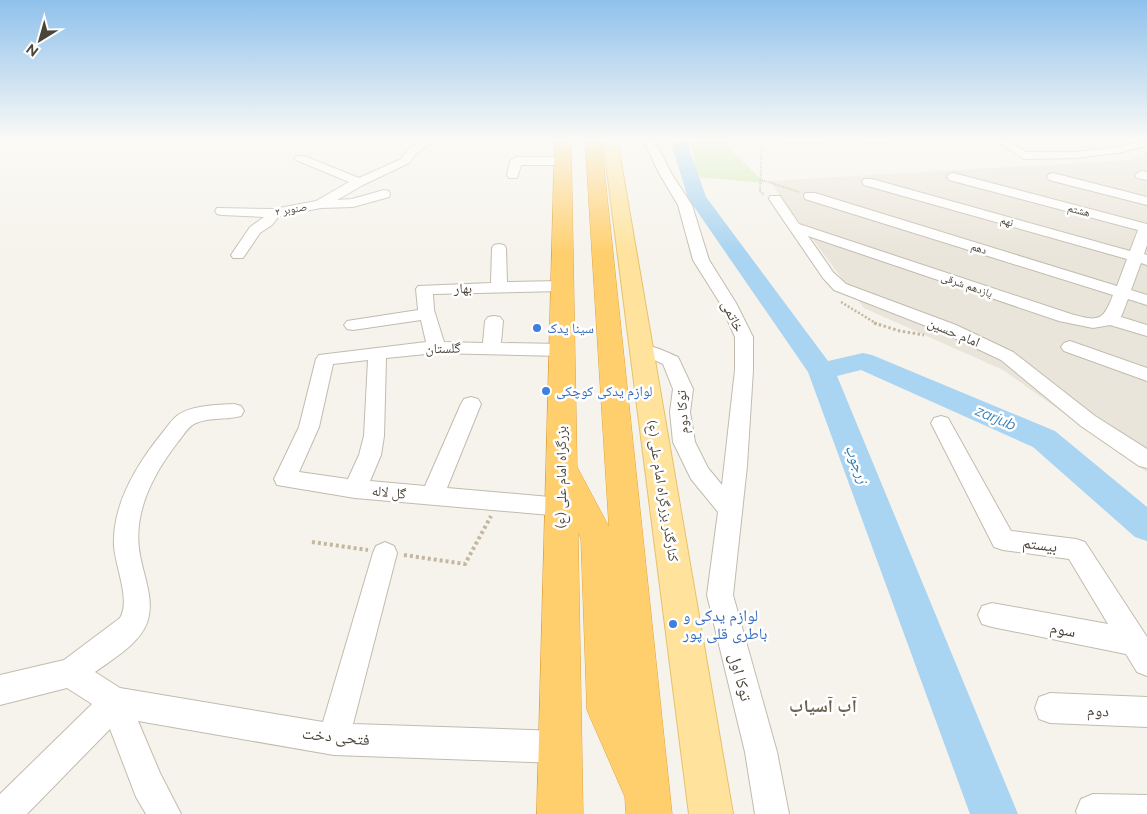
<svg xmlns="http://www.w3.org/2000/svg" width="1147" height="814" viewBox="0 0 1147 814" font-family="Raleway,'Noto Naskh Arabic',sans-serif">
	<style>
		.residential { fill: #eae5da }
		.green { fill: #d2eab5 }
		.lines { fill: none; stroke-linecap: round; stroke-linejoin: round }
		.river { fill: #a9d4f2; fill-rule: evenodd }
		.minor-casing { stroke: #c2bbae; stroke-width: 2 }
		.major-casing { stroke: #e6c16a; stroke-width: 2 }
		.highway-casing { stroke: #e0a43c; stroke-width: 1 }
		.path-far3 { stroke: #c4b79f; stroke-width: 2; stroke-dasharray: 1 1; stroke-linecap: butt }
		.path-far2 { stroke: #c4b79f; stroke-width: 2.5; stroke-dasharray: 2 2; stroke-linecap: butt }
		.path-far1 { stroke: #c4b79f; stroke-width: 3; stroke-dasharray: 2.5 2.5; stroke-linecap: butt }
		.path { stroke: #c4b79f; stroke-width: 4; stroke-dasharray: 3 3; stroke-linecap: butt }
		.minor { fill: #fff; fill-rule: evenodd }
		.major { fill: #ffe39c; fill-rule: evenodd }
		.highway { fill: #ffcf6e; fill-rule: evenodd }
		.shop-dot { fill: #3f7fe0; stroke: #fff; stroke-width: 2 }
		.labels { text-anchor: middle; stroke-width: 5; stroke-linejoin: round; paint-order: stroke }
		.far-street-label { font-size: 11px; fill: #4b4439; stroke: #fff }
		.street-label { font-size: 14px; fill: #4b4439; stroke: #fff }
		.shop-label { font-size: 14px; fill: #366cbe; stroke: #fff; text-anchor: start }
		.water-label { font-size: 15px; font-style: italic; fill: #2e7ab2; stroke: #fff }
		.near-street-label { font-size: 16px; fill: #4b4439; stroke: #fff }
		.near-shop-label { font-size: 16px; fill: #366cbe; stroke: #fff; text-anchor: start }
		.near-neighbourhood-label { font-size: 18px; font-weight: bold; fill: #6e6250; stroke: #fff }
	</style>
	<rect width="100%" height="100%" fill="#f6f3ec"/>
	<path class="residential" d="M1147,151v321l-144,-102 -139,-62 -95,-127 362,-21z"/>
	<path class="green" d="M695,139h38l-6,7 38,37 -69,-6 -4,-35z"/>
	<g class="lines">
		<path class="river" d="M677,139h16l-5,7 18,51 122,164 35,-8 9,2 183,76 92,76v34l-12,-4 -102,-90 -172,-77 -24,6 181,438h-48l-162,-442 -120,-174 -16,-52z"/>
		<g class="minor-casing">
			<path id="minor" d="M423,139h13l-20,15 -7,9 -46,22 -26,15 15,-1 32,-9 5,1 1,3 -1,3 -36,10 -32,1 -42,8 -7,9 -12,8 -17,25h-10l-2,-3 19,-28 14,-10 -42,-2 -5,-1 -2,-3 2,-3 57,1 42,-8 33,-19 -53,-22 -2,-2 2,-2h8l55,22 42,-19 7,-9z
				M510,139h11l-5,6 -4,1 -6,-3z
				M643,139h11l17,34 21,32 17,55 27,43 17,34v33l-6,96 -14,129 44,157 12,62h-34l-10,-62 -38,-157 11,-83 -27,-33 -18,-37 -3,-30 3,-23 -10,-25 -15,-7 -12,-2 -3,-4 3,-4c15,-4 28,4 42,10l15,32 -3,23 5,30 13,26 14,17 13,-115v-33l-15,-34 -27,-43 -15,-55 -19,-32z
				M780,139h48l-5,3 -38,1 -4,-1z
				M854,139h44c-6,5 -38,5 -44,0z
				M993,139h13l20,13h50l41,-5 30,-7v6l-30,7 -41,5 -52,1z
				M516,157h47l6,4 -6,4h-42l-4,13h-8l-2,-3 3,-14z
				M1141,171l6,1v8l-10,-2 -2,-3z
				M953,173l194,51v21l-3,9 3,1v10l-6,-2 -10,27 16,5v10l-19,-6 -7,18 26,8v11l-37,-11 -17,3 -34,-7 -251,-85 25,36 13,12 110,41 57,27 82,64 52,33v19l-8,-2 -58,-40 -80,-66 -57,-27 -110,-43 -11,-12 -54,-79 1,-3h10l19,28 272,90c28,8 32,7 42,-19l-308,-96 -1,-3 1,-3h10l302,93 10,-27 -263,-74 -2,-3 2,-3h8l258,72 8,-21 -189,-50 -2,-3 2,-3z
				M1053,173l94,24v8l-98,-25 -2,-3 2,-3z
				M499,244l5,1 2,3 1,34 55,-1 6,2 2,3 -2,3 -6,2 -129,3 1,16 10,32 39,1 2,-22 3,-4 6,-1 6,1 3,4 -2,22 61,1 6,2 3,4 -3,4 -6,2 -126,-3 -50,5 -2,78 -3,19 -11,26 55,5 36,-82 3,-5 7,-2 7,2 3,5 -34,84 114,10 8,2 4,7 -4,7 -8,2 -206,-18 -78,-13 -3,-6 25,-52 17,-68 3,-4 107,-13 -5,-22 -68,10 -6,-1 -3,-4 3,-4 71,-11 -2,-21 2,-3 73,-3 1,-35 2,-3zM368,360l-4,76 -5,19 -11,24 -49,-7 20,-45 14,-63z
				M1070,341l77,27v13l-83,-30 -3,-4 3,-4z
				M234,404l7,2 3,5 -3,5c-14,4 -31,1 -45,7 -8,3 -13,13 -18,19 -25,32 -46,72 -38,113 4,23 15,45 7,68 -8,21 -34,36 -52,49l25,16 203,34 50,-169 3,-7 9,-4 9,4 3,7 -44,171 207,7 11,5 5,11 -5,11 -11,5 -226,-8 -196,-34 22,52 21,41h-35l-10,-17 -26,-68 -83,85h-27v-20l92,-90 -25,-16 -67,17v-30l64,-15 56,-42c11,-18 -5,-52 -6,-72 -2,-42 23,-82 49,-114 4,-5 9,-13 15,-17 14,-10 39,-10 56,-11z
				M941,416l7,2 63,113 65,8 9,3 62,95v39l-10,-4 -11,-18 -134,-27 -10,-3 -4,-9 4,-9 10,-3 116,21 -39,-65 -66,-9 -9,-3 -63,-124 3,-5z
				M1050,693l97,4v30l-97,-4 -11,-4 -4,-11 4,-11z
				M1093,794l54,1v19h-70l-1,-3 5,-12z"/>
		</g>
		<g class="major-casing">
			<path id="major" d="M603,139h14l116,675h-44z"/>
		</g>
		<g class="highway-casing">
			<path id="highway" d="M555,139h16l6,328 32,60 -24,-388h16l71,675h-46l-1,-17 -38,-87 -6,-171 -3,-7 5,282h-46z"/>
		</g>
		<path class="path-far3" d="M762,139l-2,52 4,4
			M762,180l37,12"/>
		<path class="path-far2" d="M841,302l36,22"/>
		<path class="path-far1" d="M874,323l26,8 24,4"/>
		<path class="path" d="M312,542l56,8
			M404,555l61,9 26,-48"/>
		<use href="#minor" class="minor"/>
		<use href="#major" class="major"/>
		<use href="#highway" class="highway"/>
	</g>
	<linearGradient id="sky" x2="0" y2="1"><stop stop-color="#8fc1ec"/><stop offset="0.55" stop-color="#fbfaf6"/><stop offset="1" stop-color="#fbfaf6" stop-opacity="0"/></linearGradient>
	<rect width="1147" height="253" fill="url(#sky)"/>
	<g class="shop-dot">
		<circle cx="537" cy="328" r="5"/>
		<circle cx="546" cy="391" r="5"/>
		<circle cx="673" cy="624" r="5"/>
	</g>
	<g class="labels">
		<g class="far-street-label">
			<text transform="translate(291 209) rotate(-10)" y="4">صنوبر ۲</text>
			<text transform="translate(1079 210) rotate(15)" y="4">هشتم</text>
			<text transform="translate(1007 221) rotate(16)" y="4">نهم</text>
			<text transform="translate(979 248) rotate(17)" y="4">دهم</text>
			<text transform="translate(967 285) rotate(19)" y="4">یازدهم شرقی</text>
		</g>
		<g class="street-label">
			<text transform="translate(463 288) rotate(-1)" y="5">بهار</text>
			<text transform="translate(733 316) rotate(64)" y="5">خاتمی</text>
			<text transform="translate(954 332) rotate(23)" y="5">امام حسین</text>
			<text transform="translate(443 348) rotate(-1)" y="5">گلستان</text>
			<text transform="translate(682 412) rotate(-93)" y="5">توکا دوم</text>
			<text transform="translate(561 477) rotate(-90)" y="5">بزرگراه امام علی (ع)</text>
			<text transform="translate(663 491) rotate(81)" y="5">کنارگذر بزرگراه امام علی (ع)</text>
			<text transform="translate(389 492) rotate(6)" y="5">گل لاله</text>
		</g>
		<g class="shop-label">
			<text x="547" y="333">سینا یدک</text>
			<text x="556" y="396">لوازم یدکی کوچکی</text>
		</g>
		<g class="water-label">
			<text transform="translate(996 418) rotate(23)" y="5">zarjub</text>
			<text transform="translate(857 464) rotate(69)" y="5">زرجوب</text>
		</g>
		<g class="near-street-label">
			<text transform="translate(1040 544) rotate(7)" y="6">بیستم</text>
			<text transform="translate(1063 629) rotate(11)" y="6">سوم</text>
			<text transform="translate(741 677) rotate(75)" y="6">توکا اول</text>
			<text transform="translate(1098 710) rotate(2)" y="6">دوم</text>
			<text transform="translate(336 736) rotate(6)" y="6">فتحی دخت</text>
		</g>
		<g class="near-shop-label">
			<text x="683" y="621">لوازم یدکی و<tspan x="683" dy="18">باطری قلی پور</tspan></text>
		</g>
		<g class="near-neighbourhood-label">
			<text x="823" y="712">آب آسیاب</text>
		</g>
	</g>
	<g transform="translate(40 40) rotate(217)" stroke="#ffffff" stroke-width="4" paint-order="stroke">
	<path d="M0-4L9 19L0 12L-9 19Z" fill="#4b4439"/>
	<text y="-8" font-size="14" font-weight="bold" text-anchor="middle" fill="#4b4439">N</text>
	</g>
</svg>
